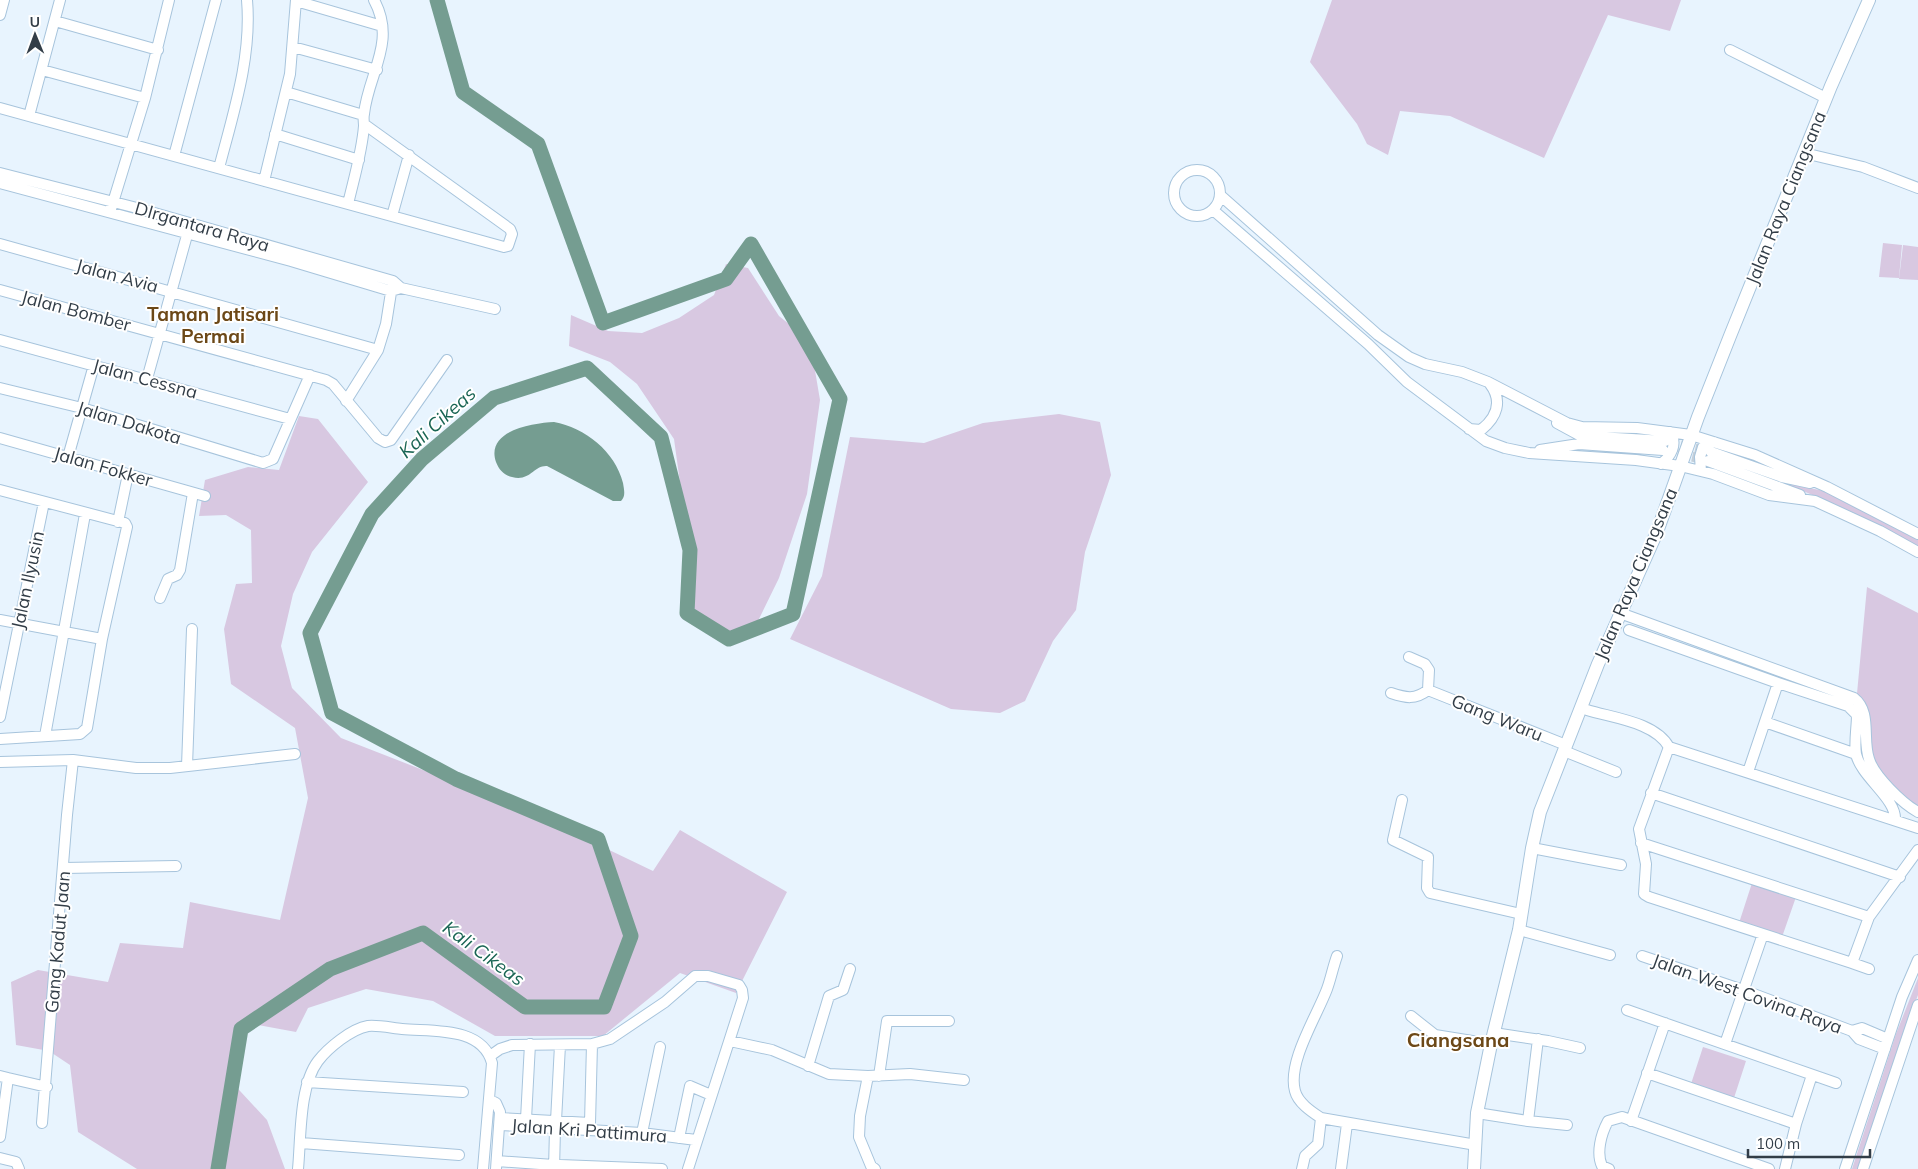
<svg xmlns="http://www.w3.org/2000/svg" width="1918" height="1169" viewBox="0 0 1918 1169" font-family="Mulish,sans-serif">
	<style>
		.green { fill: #d8c8e1 }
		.water { fill: #759d91 }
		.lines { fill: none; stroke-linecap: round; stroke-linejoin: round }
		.river { stroke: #759d91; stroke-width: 15 }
		.minor-tunnel { stroke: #c4cfd9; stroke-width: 10; stroke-dasharray: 10 5; stroke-linecap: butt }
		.minor-casing { stroke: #a7c4dc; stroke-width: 12 }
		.major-casing { stroke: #a7c4dc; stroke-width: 14 }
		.minor { stroke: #fff; stroke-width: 10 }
		.major { stroke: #fff; stroke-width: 12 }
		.labels { text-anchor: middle; stroke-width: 4; stroke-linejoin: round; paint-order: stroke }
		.street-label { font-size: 18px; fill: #323d47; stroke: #fff }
		.neighbourhood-label { font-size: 19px; font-weight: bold; fill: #6c4817; stroke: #fff }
		.water-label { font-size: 19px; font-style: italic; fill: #196554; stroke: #fff }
		.quarter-label { font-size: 20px; font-weight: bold; fill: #6c4817; stroke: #fff }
	</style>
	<rect width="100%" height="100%" fill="#e8f4fe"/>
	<path class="green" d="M1332,0h349l-11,31 -62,-16 -64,143 -94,-42 -50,-5 -12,44 -21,-11 -10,-20 -47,-62z
		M1883,243l19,2 -3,33 -20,-1z
		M1903,245l15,2v33l-19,-1z
		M726,264l22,4 31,48 31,25 10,59 -13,94 -28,84 -22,45 -39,13 -20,-8 -9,-29 -3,-73 -12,-87 -37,-55 -27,-22 -41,-16 2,-31 37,16 34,2 37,-15 35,-23z
		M1059,414l41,8 11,53 -26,77 -9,58 -23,31 -28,60 -25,12 -49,-4 -161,-70 32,-63 28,-139 74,6 59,-20z
		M299,416l19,3 50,63 -56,70 -19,42 -12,52 11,42 49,50 187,73 125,60 27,-41 107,62 -51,101 -56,-20 -77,63h-108l-62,-35 -67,-12 -58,19 -12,24 -55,-10 -13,56 39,42 18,49h-148l-59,-37 -8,-67 -21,-14 -33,-6 -5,-63 27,-12 70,12 12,-39 63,5 7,-46 90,18 28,-122 -13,-70 -64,-44 -7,-55 12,-45 16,-1 -1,-53 -25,-15 -27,1 6,-36 43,-13 31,3z
		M1791,484l33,7 94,48v8c-41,-23 -83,-43 -127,-61z
		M1867,587l51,26v205l-37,-29 -25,-85z
		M1752,883l44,14 -14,40 -43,-14z
		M1918,978v17l-16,41 -44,133h-6l44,-135z
		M1703,1047l43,14 -13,40 -43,-14z"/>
	<path class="water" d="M554,422c31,6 61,29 69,61 1,7 3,13 -2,18h-8l-66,-35c-13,-1 -17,16 -35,11 -8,-2 -13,-7 -16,-15 -11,-32 38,-39 58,-40z"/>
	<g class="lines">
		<path class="river" d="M218,1169l23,-140 89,-60 93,-36 102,74h79l27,-71 -33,-97 -142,-60 -124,-66 -22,-80 62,-119 50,-55 72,-61 93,-30 74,69 29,113 -3,63 42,26 64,-25 47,-215 -89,-155 -25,35 -123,44 -65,-179 -75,-52 -26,-92"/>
		<path class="minor-tunnel" d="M1666,442l44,10
			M1663,450l44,10"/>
		<g class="minor-casing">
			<path id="minor" d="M296,1l86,25
				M0,15l4,-15
				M55,21l103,29
				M293,47l84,23
				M1730,50l96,48
				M42,70l103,28
				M286,92l77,23
				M0,108l504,139 4,-1 4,-12 -2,-5 -146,-105
				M29,116l31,-116
				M275,134l84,26
				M1804,153l59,14 55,21
				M174,156l42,-156
				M219,168c14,-54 33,-111 28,-168
				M1174 193a23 23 0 1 1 46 0a23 23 0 1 1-46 0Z
				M0,173l137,35 256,73 8,7 -10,3 -100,-30 -291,-78
				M264,181l26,-107 6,-74
				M1220,195l158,140 31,22 16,7 37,8 26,10 79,41 15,4 55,1 54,7 64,20 72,32 91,47
				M348,204c6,-26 14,-52 16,-78 0,-4 -1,-8 0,-12 4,-40 33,-72 10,-114
				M111,209l34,-111 24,-98
				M1213,210l155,134 39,38 79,59 19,7 24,5 107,7 44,6 33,8 56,21 46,6 65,30 38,21
				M392,216l17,-61
				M0,244l378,106
				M401,288l94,21
				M0,290l326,90 7,4 45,54 7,4 6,-2 56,-80
				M0,340l290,79
				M147,379l42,-151
				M0,388l82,20 181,55 10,-4 37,-84
				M346,401l32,-51 8,-26 6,-38
				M1557,423l24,13 84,5
				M1469,429l12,1c16,-13 22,-29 9,-46
				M0,438l205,58
				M1540,450l39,-6 84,6
				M1711,452l71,25 28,6
				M68,457l26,-92
				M1708,461l92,34
				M1661,464c10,-8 17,-20 9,-32
				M1701,471l-1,-14 3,-10 11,-5
				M0,490l125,33 2,4 -25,112 -15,89 -7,6 -80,5
				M118,522l10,-48
				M160,598l8,-19 9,-4 3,-5 13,-77
				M1620,613l234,85c18,14 8,41 15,61 5,17 34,45 49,53
				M0,620l102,19
				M1629,630l149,53
				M1409,657l16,7 4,6 -1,20 138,55
				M1391,693c15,5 24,7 37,-3
				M1587,710c26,8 68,12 82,37l249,81
				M0,717l44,-215
				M1765,722l91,32
				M45,736l40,-222
				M1669,747l-30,82 7,35 -2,30 5,3 203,66 17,-46 49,-67
				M1564,751l52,21
				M0,762l73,-2 63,8h34l125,-14
				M187,766l5,-137
				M1748,772l30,-89 70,23 9,9c0,12 -3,27 -1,39 5,23 41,45 39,66
				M1651,793l249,84
				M1402,800l-9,40 35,17 -1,31 3,5 91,21
				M1641,843l228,74
				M1532,848l89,17
				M64,868l112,-2
				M1519,930l91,25
				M1642,956l101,34 109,41 7,8 26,10
				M1852,963l17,6
				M1627,1010l209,73
				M1411,1016l24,19 56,9
				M1852,1031l10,-3 26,11
				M1494,1033l54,8 32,7
				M1538,1039l-10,82 39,4
				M730,1041l42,9 57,24 39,2 42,-2 54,6
				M1725,1044l38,-110
				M490,1056l10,-7 12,-4 80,-1 18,-5 55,-37 30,-26h13l31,9 3,5 1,8 -55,171
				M808,1066l21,-70 14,-6 7,-21
				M1647,1073l149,51
				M0,1076l8,2 -8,59
				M868,1076l-8,40 -1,21 12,29 4,3
				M879,1076l8,-55h62
				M8,1078l39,9
				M307,1082l156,10
				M490,1100l6,3 4,9 -4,57
				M1477,1113l51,8
				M500,1118l90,5 2,-79
				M1321,1118c-9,-6 -23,-15 -26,-27 -8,-29 22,-75 32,-102 4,-11 6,-22 10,-33
				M526,1119l4,-75
				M556,1121l4,-76
				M1631,1121l34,-98
				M42,1123l25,-308 6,-55
				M500,1125l142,8 54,7
				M642,1133l18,-86
				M679,1138l11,-52 21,9
				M301,1143l158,12
				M0,1158l16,4 3,7
				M497,1161l57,4
				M560,1165l102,4
				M298,1169c3,-31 1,-83 20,-108 10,-13 33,-32 50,-35 10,-1 24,2 34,3 30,3 80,-3 90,34l-9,106
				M554,1169l1,-40
				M1302,1169l3,-13 13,-12 3,-26 155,27
				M1341,1169l6,-45
				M1609,1169l-7,-3c-6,-13 -1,-32 6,-45l14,-4 147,52
				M1785,1169l11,-45 16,-49
				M1845,1169l57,-172 16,-37
				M1863,1169l55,-164"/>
		</g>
		<g class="major-casing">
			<path id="major" d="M1474,1169l3,-56 14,-69 28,-114 13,-82 8,-36 58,-148 59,-132 41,-115 32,-81 101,-250 38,-86"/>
		</g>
		<use href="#minor" class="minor"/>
		<use href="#major" class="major"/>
	</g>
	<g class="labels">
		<g class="street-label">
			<text transform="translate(1786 198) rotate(-68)" y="6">Jalan Raya Ciangsana</text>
			<text transform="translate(202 227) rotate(16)" y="6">DIrgantara Raya</text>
			<text transform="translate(117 276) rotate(15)" y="6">Jalan Avia</text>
			<text transform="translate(76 311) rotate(15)" y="6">Jalan Bomber</text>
			<text transform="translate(145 379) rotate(15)" y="6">Jalan Cessna</text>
			<text transform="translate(129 423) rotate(17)" y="6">Jalan Dakota</text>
			<text transform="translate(103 467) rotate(16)" y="6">Jalan Fokker</text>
			<text transform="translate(1636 574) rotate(-67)" y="6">Jalan Raya Ciangsana</text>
			<text transform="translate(28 580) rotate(-78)" y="6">Jalan Ilyusin</text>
			<text transform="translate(1497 718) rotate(22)" y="6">Gang Waru</text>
			<text transform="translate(58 942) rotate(-85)" y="6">Gang Kadut Jaan</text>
			<text transform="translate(1747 994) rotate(20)" y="6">Jalan West Covina Raya</text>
			<text transform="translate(589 1131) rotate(4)" y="6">Jalan Kri Pattimura</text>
		</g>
		<g class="neighbourhood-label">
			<text x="213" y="321">Taman Jatisari<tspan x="213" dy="22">Permai</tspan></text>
		</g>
		<g class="water-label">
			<text transform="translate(437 422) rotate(-42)" y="7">Kali Cikeas</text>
			<text transform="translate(484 953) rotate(36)" y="7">Kali Cikeas</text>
		</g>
		<g class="quarter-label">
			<text x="1458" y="1047">Ciangsana</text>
		</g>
	</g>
	<g transform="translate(35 35) rotate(359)" stroke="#ffffff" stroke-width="4" paint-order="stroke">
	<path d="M0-4L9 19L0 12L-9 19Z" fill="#323d47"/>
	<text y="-8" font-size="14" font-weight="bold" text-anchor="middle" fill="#323d47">U</text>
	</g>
	<path d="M1748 1149v8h122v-8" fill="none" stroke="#323d47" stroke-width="2.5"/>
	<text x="1756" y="1149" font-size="15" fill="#323d47" stroke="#ffffff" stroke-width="4" paint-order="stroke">100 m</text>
</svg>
